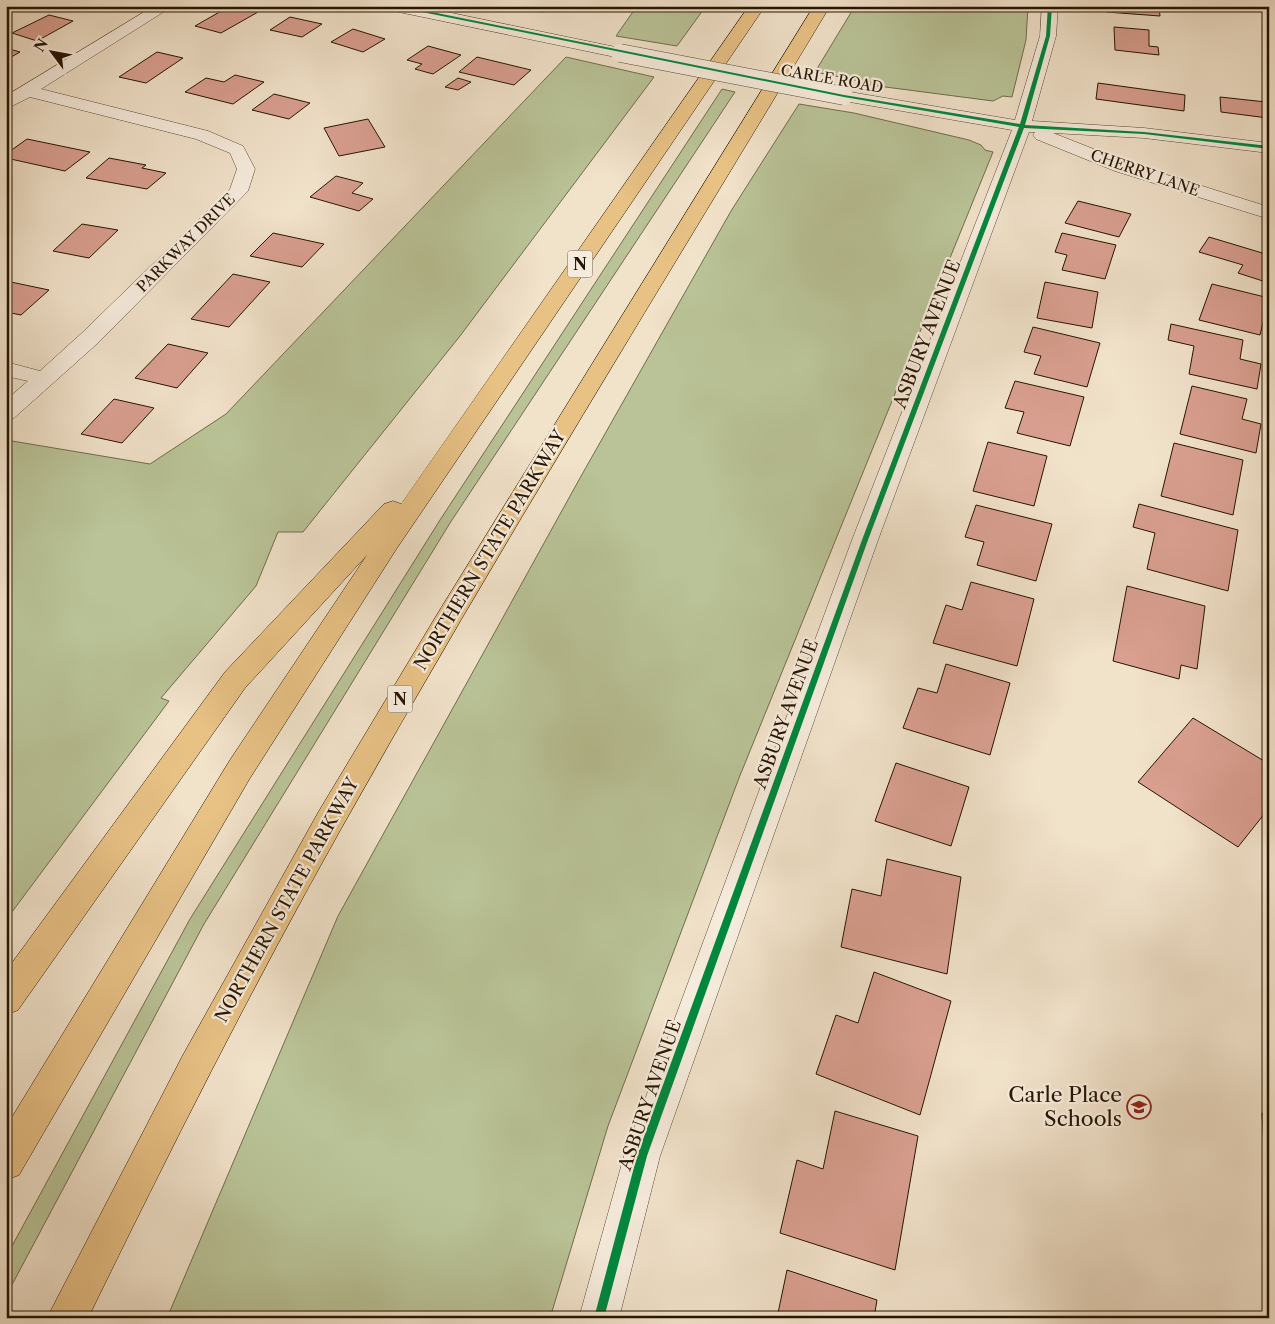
<svg xmlns="http://www.w3.org/2000/svg" width="1275" height="1324" viewBox="0 0 1275 1324" font-family="'Libre Caslon Text',serif">
	<style>
		.green { fill: #b9c397; stroke: #706c4c }
		.building { fill: #d99f90; stroke: #271400 }
		.lines { fill: none; stroke-linecap: round; stroke-linejoin: round }
		.minor-casing { stroke: #5a4832; stroke-width: 1 }
		.highway-casing { stroke: #271400; stroke-width: 1 }
		.minor { fill: #f6ecdd; fill-rule: evenodd }
		.highway { fill: #e8c185; fill-rule: evenodd }
		.minor-bridge-casing { stroke: #5a4832; stroke-width: 19; stroke-linecap: butt }
		.minor-bridge { stroke: #f6ecdd; stroke-width: 18 }
		.cycleway-casing { stroke: #f6ecdd; stroke-width: 3 }
		.cycleway { fill: #00873e; fill-rule: evenodd }
		.labels { text-anchor: middle; stroke-width: 4.5; stroke-linejoin: round; paint-order: stroke }
		.far-street-label { font-size: 15px; fill: #271400; stroke: #f6ecdd }
		.shield { fill: #f6ecdd; stroke: #655542; stroke-width: 1 }
		.shield-label { font-size: 16px; font-weight: bold; fill: #271400 }
		.street-label { font-size: 18px; fill: #271400; stroke: #f6ecdd }
		.near-poi-label { font-size: 21px; fill: #271400; stroke: #f6ecdd; text-anchor: end }
	</style>
	<rect width="100%" height="100%" fill="#f1e2ca"/>
	<filter id="stains"><feTurbulence type="fractalNoise" baseFrequency=".004" numOctaves="4"/><feColorMatrix values="0 0 0 0 .2 0 0 0 0 .09 0 0 0 0 .02 0 0 0 .5 -.17"/></filter>
	<radialGradient id="worn" r=".72"><stop offset=".6" stop-color="#630" stop-opacity="0"/><stop offset="1" stop-color="#630" stop-opacity=".3"/></radialGradient>
	<path class="green" d="M637,6h69l-29,40 -61,-10z
		M855,6h173l-2,34 -14,57 -9,-1 -10,5 -123,-16v-2l-55,-11z
		M566,57l88,20 -194,259 -157,196h-25l-22,54 -95,112 8,3 -163,219v-480l144,24 76,-50z
		M722,89l13,3 -285,431 -246,401 -198,372v-39l184,-338 250,-399z
		M799,104l55,9 115,27 12,5 4,5 8,2 -254,626 -131,348 -58,192h-383l171,-402 242,-438 151,-267z"/>
	<path class="building" d="M230,6l28,6 -37,21 -26,-7z
		M522,6h30l-9,6z
		M1105,6h54l1,10 -54,-4z
		M49,15l24,6 -36,20 -25,-8z
		M290,17l32,7 -20,13 -32,-7z
		M1114,27l35,3v16l9,1 1,8 -44,-5z
		M353,29l32,10 -22,13 -32,-10z
		M428,46l33,9 -28,19 -18,-5 7,-5 -15,-4z
		M6,48l14,4 -14,8z
		M157,52l26,6 -37,25 -27,-6z
		M477,57l54,13 -17,15 -55,-13z
		M235,75l29,7 -31,22 -48,-12 21,-14 18,4z
		M458,78l13,4 -13,8 -13,-3z
		M1098,83l87,12 -1,16 -88,-12z
		M274,94l36,9 -21,16 -37,-9z
		M1220,97l46,5 2,16 -47,-6z
		M368,119l17,28 -46,9 -15,-28z
		M27,139l63,13 -25,19 -59,-13v-4z
		M109,158l37,7 -4,3 24,5 -19,16 -61,-11z
		M336,176l27,7 -11,10 21,6 -14,12 -49,-14z
		M1078,201l53,13 -12,23 -54,-14z
		M82,224l36,6 -29,28 -36,-7z
		M273,233l51,11 -22,23 -52,-11z
		M1062,233l54,12 -11,34 -43,-9 5,-15 -12,-3z
		M1209,237l60,18v28l-31,-10 5,-8 -44,-13z
		M233,274l37,8 -41,45 -38,-8z
		M6,281l43,9 -28,25 -15,-3z
		M1045,282l53,10 -6,36 -55,-10z
		M1212,284l57,14 -9,37 -61,-15z
		M1171,324l72,16 -3,19 21,5 -4,25 -68,-15 5,-28 -26,-6z
		M1033,327l67,16 -13,44 -53,-13 7,-18 -17,-4z
		M168,344l40,9 -31,35 -42,-10z
		M1015,381l69,16 -14,49 -53,-13 7,-21 -19,-4z
		M1192,386l55,13 -5,20 19,5 -5,29 -76,-19z
		M114,399l40,9 -32,35 -41,-9z
		M988,442l59,14 -13,50 -61,-15z
		M1174,443l69,17 -10,55 -72,-19z
		M1139,504l99,26 -10,61 -81,-22 8,-36 -22,-6z
		M976,505l76,19 -16,57 -59,-16 7,-23 -19,-5z
		M971,582l63,17 -17,67 -84,-23 13,-38 16,5z
		M1127,586l78,20 -8,63 -16,-4 -2,14 -66,-18z
		M946,664l64,19 -20,72 -87,-27 15,-40 19,5z
		M1193,718l76,46v44l-31,39 -100,-65z
		M896,763l73,24 -18,59 -76,-25z
		M887,859l74,18 -14,97 -106,-27 11,-58 29,7z
		M874,972l77,29 -31,114 -104,-41 20,-59 22,8z
		M835,1111l83,25 -23,134 -115,-37 17,-73 26,9z
		M1262,1113l7,1v53h-4z
		M787,1270l90,30 -3,18h-97z"/>
	<g class="lines">
		<g class="minor-casing">
			<path id="minor" d="M154,6h19l-132,83 167,42 35,15 12,23 -7,22 -149,151 -85,76 -8,2v-20l22,-19 -22,-5v-14l34,9 43,-39 147,-143 7,-20 -7,-16 -34,-14 -166,-42 -24,12v-13z
				M386,6h32l202,42 8,5 -8,5 -226,-47z
				M1042,6h16l-2,30 -24,85 112,7 125,15v10l-125,-15 -91,-5 76,30 140,44v12l-154,-48 -79,-32 -3,-4 2,-3h-6l-151,408 -218,616 -41,162h-40l45,-162 228,-616 160,-410 -168,-29 -6,-1 -3,-4 3,-4 6,-1 171,29 25,-84z"/>
		</g>
		<g class="highway-casing">
			<path id="highway" d="M749,6h16l-368,542 -147,230 -231,397 -13,5v-53l224,-367 137,-205 -122,133 -227,322 -12,5v-44l219,-299 159,-168 9,-3 8,3z
				M814,6h16c-164,273 -332,543 -488,821 -90,160 -173,325 -254,491h-41l136,-263 136,-244 122,-203z"/>
		</g>
		<use href="#minor" class="minor"/>
		<use href="#highway" class="highway"/>
		<g class="minor-bridge-casing">
			<path id="minor-bridge" d="M620,53l224,43"/>
		</g>
		<use href="#minor-bridge" class="minor-bridge"/>
		<g class="cycleway-casing">
			<path id="cycleway" d="M392,6h10l442,89 176,29 26,-88 2,-30h4l-2,30 -25,89 119,7 125,14v3l-125,-15 -120,-6 -156,412 -221,616 -43,162h-10l43,-162 225,-616 157,-413 -175,-30z"/>
		</g>
		<use href="#cycleway" class="cycleway"/>
	</g>
	<defs>
		<g id="school-ring" transform="scale(1.25)"><circle r="9.5" fill="#f6ecdd" stroke="#8f2418" stroke-width="1.5"/><path d="M0-5L7-2L0 1L-7-2ZM-4 1L0 2.5L4 1V4Q0 6-4 4Z" fill="#8f2418"/></g>
	</defs>
	<g fill-rule="evenodd">
		<use href="#school-ring" x="1139" y="1107"/>
	</g>
	<g class="labels">
		<g class="far-street-label">
			<text transform="translate(832 79) rotate(10)" y="5">CARLE ROAD</text>
			<text transform="translate(1145 173) rotate(19)" y="5">CHERRY LANE</text>
			<text transform="translate(186 243) rotate(-45)" y="5">PARKWAY DRIVE</text>
		</g>
		<g class="shield">
			<rect x="567.5" y="250.5" width="25" height="27" rx="4"/>
			<rect x="387.5" y="685.5" width="25" height="27" rx="4"/>
		</g>
		<g class="shield-label">
			<text x="580" y="270">N</text>
			<text x="400" y="705">N</text>
		</g>
		<g class="street-label">
			<text transform="translate(927 334) rotate(-69)" y="6">ASBURY AVENUE</text>
			<text transform="translate(490 550) rotate(-59)" y="6">NORTHERN STATE PARKWAY</text>
			<text transform="translate(786 714) rotate(-70)" y="6">ASBURY AVENUE</text>
			<text transform="translate(287 900) rotate(-61)" y="6">NORTHERN STATE PARKWAY</text>
			<text transform="translate(650 1095) rotate(-71)" y="6">ASBURY AVENUE</text>
		</g>
		<g class="near-poi-label">
			<text x="1122" y="1102">Carle Place<tspan x="1122" dy="24">Schools</tspan></text>
		</g>
	</g>
	<rect width="1275" height="1324" fill="none" stroke="#f1e2ca" stroke-width="25"/>
	<rect x="8" y="8" width="1260" height="1309" fill="none" stroke="#271400" stroke-width="2.5"/>
	<rect x="12" y="12" width="1250" height="1299" fill="none" stroke="#271400"/>
	<g transform="translate(52 52) rotate(302)" stroke="#f6ecdd" stroke-width="4" paint-order="stroke">
	<path d="M0-4L9 19L0 12L-9 19Z" fill="#271400"/>
	<text y="-8" font-size="14" font-weight="bold" text-anchor="middle" fill="#271400">N</text>
	</g>
	<rect width="100%" height="100%" filter="url(#stains)"/>
	<rect width="100%" height="100%" fill="url(#worn)"/>
</svg>
